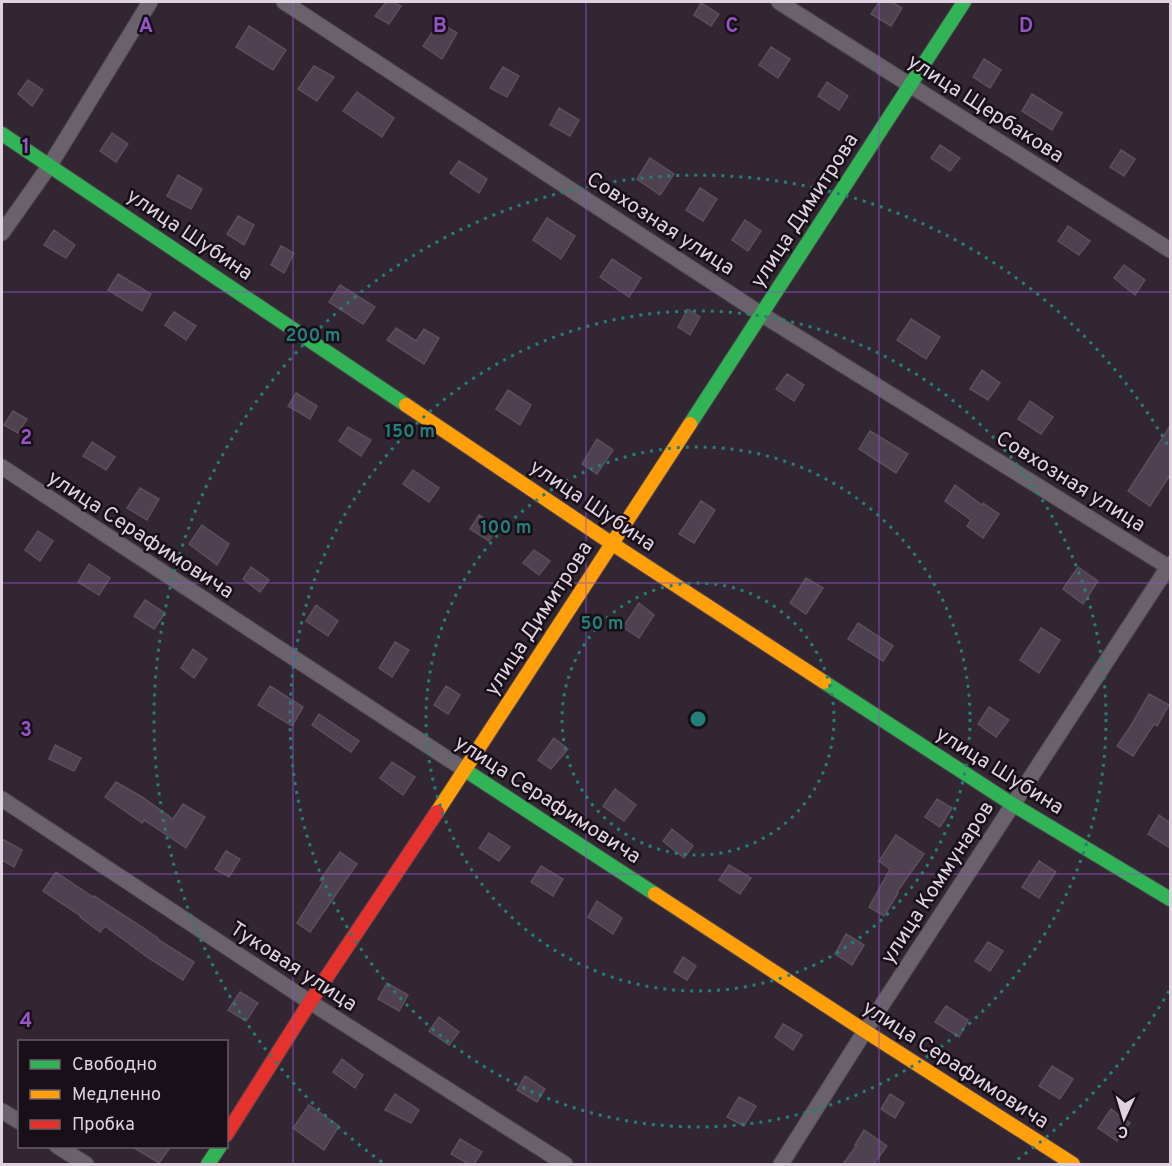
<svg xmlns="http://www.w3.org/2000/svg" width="1172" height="1166" viewBox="0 0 1172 1166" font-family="Overpass,sans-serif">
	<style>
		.building { fill: #4f4250; stroke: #59505a; stroke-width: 1.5 }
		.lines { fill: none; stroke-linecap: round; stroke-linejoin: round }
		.street-casing { stroke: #4c434c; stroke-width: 17 }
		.fast-casing { stroke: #4c434c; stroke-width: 16 }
		.slow-casing { stroke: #4c434c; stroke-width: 16 }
		.jam-casing { stroke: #4c434c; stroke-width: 16 }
		.street { stroke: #6a626b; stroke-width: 15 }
		.fast { stroke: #30b455; stroke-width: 14 }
		.slow { stroke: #ff9f0a; stroke-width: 14 }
		.jam { stroke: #e5322d; stroke-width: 14 }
		.grid { fill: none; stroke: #9456c7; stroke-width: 1.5; stroke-opacity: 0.55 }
		.ring { fill: none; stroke: #247f79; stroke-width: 3; stroke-dasharray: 3 6 }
		.labels { text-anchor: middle; stroke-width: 5; stroke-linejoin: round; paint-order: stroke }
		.street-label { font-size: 21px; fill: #dfd3df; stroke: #180f18 }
		.grid-label { font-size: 20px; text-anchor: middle; font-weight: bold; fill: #9456c7; stroke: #180f18; stroke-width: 5; stroke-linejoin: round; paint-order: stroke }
		.centre { fill: #247f79; stroke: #180f18; stroke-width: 3 }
		.ring-label { font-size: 18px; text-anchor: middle; font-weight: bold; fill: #247f79; stroke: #180f18; stroke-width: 5; stroke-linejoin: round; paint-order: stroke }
	</style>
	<rect width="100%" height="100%" fill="#312632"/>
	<path class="building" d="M386,2h7l8,4 -12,18 -14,-8z
		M879,2h13l10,6 -11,18 -20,-12z
		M701,3l18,11 -8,12 -17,-11z
		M439,22l18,11 -15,26 -19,-13z
		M249,26l37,24 -13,20 -37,-23z
		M771,47l19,12 -12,19 -19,-13z
		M984,59l17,11 -11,18 -17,-11z
		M314,66l20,11 -17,24 -19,-12z
		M503,67l16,9 -12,21 -17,-9z
		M28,80l15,10 -11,16 -14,-12z
		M827,82l21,14 -9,14 -21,-14z
		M357,92l37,26 -12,19 -39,-26z
		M1032,94l30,19 -10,17 -30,-19z
		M559,108l20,12 -9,16 -20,-11z
		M112,133l16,11 -12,18 -16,-11z
		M940,145l20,13 -10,13 -19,-13z
		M1121,150l14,9 -11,17 -14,-9z
		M650,158l24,16 -14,21 -23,-16z
		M459,161l28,18 -8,14 -29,-20z
		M178,175l24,14 -11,20 -24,-13z
		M700,188l17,11 -14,22 -17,-11z
		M238,216l16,9 -10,20 -17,-11z
		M547,218l28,18 -14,23 -28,-19z
		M745,220l16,11 -13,20 -16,-11z
		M1068,226l22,15 -11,14 -21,-14z
		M54,230l21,15 -9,13 -22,-13z
		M281,246l13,7 -10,20 -13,-8z
		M612,259l29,19 -12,19 -29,-20z
		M1124,265l21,15 -10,15 -21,-17z
		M118,274l33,20 -9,17 -34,-21z
		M340,285l35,22 -12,17 -34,-22z
		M688,309l12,8 -10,18 -12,-8z
		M174,312l22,14 -10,14 -21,-15z
		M911,319l29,18 -14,22 -29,-19z
		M396,328l20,13 8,-12 15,9 -15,26 -37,-24z
		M982,370l18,13 -12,17 -18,-11z
		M787,374l17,11 -10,16 -18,-12z
		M508,390l23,15 -11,20 -24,-16z
		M296,393l21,13 -7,13 -22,-13z
		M1030,401l23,16 -12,17 -23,-15z
		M13,411l14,8 -9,14 -14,-8z
		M1170,426v49l-20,31 -22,-15z
		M348,427l23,13 -10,16 -22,-15z
		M870,431l38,23 -12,19 -37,-24z
		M597,439l16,11 -16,24 -15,-10z
		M92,442l23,15 -9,13 -23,-14z
		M413,470l26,18 -10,14 -26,-18z
		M955,485l27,20 1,-2 16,11 -16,24 -16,-12 4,-6 -26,-19z
		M140,488l19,11 -12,21 -20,-12z
		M701,501l14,9 -21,33 -15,-9z
		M479,515l19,11 -9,15 -19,-12z
		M202,525l27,19 -12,21 -28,-21z
		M38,531l15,10 -13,20 -15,-11z
		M534,550l16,11 -11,14 -16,-12z
		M89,564l21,14 -11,17 -21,-13z
		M251,567l18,13 -9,12 -17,-13z
		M1078,567l20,14 -15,23 -20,-15z
		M806,578l17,10 -17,26 -16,-11z
		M145,600l20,13 -11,16 -20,-13z
		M639,603l15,12 -15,23 -16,-11z
		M316,605l22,16 -10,15 -22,-15z
		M858,623l35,23 -10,15 -35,-22z
		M1041,628l19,12 -21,33 -19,-13z
		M395,642l14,8 -17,27 -13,-9z
		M193,649l14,10 -13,19 -13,-10z
		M270,686l33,21 -11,19 -34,-21z
		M446,686l14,9 -12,19 -14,-9z
		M1149,694l20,11 -12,21 -3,-2 -21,32 -16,-10 13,-19z
		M989,707l20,13 -13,17 -18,-13z
		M319,714l40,27 -8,11 -39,-27z
		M554,738l14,11 -17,20 -13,-9z
		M55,745l26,13 -7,13 -25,-12z
		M392,762l23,15 -12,18 -23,-17z
		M116,782l26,15 31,22 10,-15 22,13 -19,31 -42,-28 -2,3 -37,-26z
		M615,789l21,16 -12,16 -21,-15z
		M937,799l15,9 -12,19 -15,-10z
		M1159,815l11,8v25l-22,-14z
		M672,829l21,17 -9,12 -21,-17z
		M489,833l21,14 -11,14 -20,-13z
		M896,835l28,19 -27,38 1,1 -14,23 -15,-9 21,-38 -11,-8z
		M2,839l20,11 -8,17 -12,-7z
		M226,851l14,8 -11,18 -14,-8z
		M340,852l17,12 -47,68 -13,-9 26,-41 -3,-2z
		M1039,861l17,11 -17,26 -17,-11z
		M729,865l22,13 -11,16 -21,-14z
		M541,866l22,13 -10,17 -22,-14z
		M56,872l37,25 1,-1 45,29 19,13 -1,1 37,23 -11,18 -36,-23 -42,-31 -5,6 -20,-15 1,-1 -38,-25z
		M597,901l25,17 -9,16 -25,-17z
		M846,934l18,11 -12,20 -17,-11z
		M988,942l15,9 -13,20 -15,-10z
		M683,957l13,9 -9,14 -13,-8z
		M387,983l21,12 -9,16 -21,-12z
		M240,992l18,11 -12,18 -18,-11z
		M946,1006l22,14 -9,17 -24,-15z
		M439,1017l20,15 -10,13 -20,-14z
		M783,1024l19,11 -9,15 -18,-13z
		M342,1059l21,16 -8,13 -22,-16z
		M1052,1066l21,13 -13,20 -21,-13z
		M525,1076l20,13 -8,13 -20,-12z
		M395,1094l24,16 -8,13 -26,-13z
		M890,1094l14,9 -9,15 -14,-9z
		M739,1097l17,9 -12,20 -17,-9z
		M309,1105l30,21 -15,24 -31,-22z
		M1111,1109l19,14 -13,18 -19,-13z
		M864,1130l23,16 -13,18h-31l14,-19h-2z
		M460,1139l22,13 -8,12h-5l-18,-10z
		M131,1146h40l-12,17z"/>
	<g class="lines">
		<g class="street-casing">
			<path id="street" d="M284,2l477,312 409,254
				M779,2l391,248
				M2,233l48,-68 100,-163
				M2,467l463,303
				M2,799l308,203 255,162
				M2,1111l18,11
				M57,1146l29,18
				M781,1164l84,-133 305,-467"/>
		</g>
		<g class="fast-casing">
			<path id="fast" d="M2,134l404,271
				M690,424l274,-422
				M824,682l188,122 158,95
				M465,770l190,124
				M208,1164l12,-18"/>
		</g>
		<g class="slow-casing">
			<path id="slow" d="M406,405l205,138 213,139
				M437,812l253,-388
				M655,894l210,137 208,133"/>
		</g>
		<g class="jam-casing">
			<path id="jam" d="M226,1135l84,-133 127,-190"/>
		</g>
		<use href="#street" class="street"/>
		<use href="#fast" class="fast"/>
		<use href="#slow" class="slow"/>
		<use href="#jam" class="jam"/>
	</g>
	<path class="grid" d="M293,2v1162M586,2v1162M879,2v1162M2,292h1168M2,583h1168M2,874h1168"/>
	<g class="ring">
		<circle cx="698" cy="719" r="136"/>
		<circle cx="698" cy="719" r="272"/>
		<circle cx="698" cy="719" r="408"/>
		<path d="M1169 991A544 544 0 0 1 1014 1162M382 1162A544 544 0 1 1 1169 447"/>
	</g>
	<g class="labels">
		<g class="street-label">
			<text transform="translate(986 108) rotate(33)" y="7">улица Щербакова</text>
			<text transform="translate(804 210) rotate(-57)" y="7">улица Димитрова</text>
			<text transform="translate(661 223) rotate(33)" y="7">Совхозная улица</text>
			<text transform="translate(190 234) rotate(34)" y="7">улица Шубина</text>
			<text transform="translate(1071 481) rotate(32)" y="7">Совхозная улица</text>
			<text transform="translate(593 505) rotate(34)" y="7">улица Шубина</text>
			<text transform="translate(141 534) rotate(33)" y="7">улица Серафимовича</text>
			<text transform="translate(538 618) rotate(-57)" y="7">улица Димитрова</text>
			<text transform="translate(1000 770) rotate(32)" y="7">улица Шубина</text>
			<text transform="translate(548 799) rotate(33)" y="7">улица Серафимовича</text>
			<text transform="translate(937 882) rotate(-57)" y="7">улица Коммунаров</text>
			<text transform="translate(294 966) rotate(33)" y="7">Туковая улица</text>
			<text transform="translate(956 1064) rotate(33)" y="7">улица Серафимовича</text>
		</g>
	</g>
	<g class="grid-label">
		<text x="146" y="32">A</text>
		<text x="440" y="32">B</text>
		<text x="732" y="32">C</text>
		<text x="1026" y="32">D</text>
		<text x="26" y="153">1</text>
		<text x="26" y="444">2</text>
		<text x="26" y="736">3</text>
		<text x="26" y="1027">4</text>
	</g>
	<circle cx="698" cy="719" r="9" class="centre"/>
	<g class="ring-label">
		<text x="313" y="341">200 m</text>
		<text x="410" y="437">150 m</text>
		<text x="506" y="533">100 m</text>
		<text x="602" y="629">50 m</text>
	</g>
	<rect width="1172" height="1166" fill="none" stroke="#dfd3df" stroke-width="6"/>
	<rect x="18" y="1040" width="210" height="108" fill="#180f18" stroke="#685d68" stroke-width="1.5"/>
	<rect x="30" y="1060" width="30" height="9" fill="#30b455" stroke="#685d68" stroke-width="1.5"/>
	<text x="72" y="1070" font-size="18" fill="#dfd3df">Свободно</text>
	<rect x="30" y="1090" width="30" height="9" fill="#ff9f0a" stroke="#685d68" stroke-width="1.5"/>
	<text x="72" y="1100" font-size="18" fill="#dfd3df">Медленно</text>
	<rect x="30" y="1120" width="30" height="9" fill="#e5322d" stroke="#685d68" stroke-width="1.5"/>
	<text x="72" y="1130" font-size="18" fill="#dfd3df">Пробка</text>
	<g transform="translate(1124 1118) rotate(184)" stroke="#180f18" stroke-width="4.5" paint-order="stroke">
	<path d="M0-4.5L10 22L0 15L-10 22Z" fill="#dfd3df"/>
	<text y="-9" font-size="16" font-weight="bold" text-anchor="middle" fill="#dfd3df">С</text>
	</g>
</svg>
